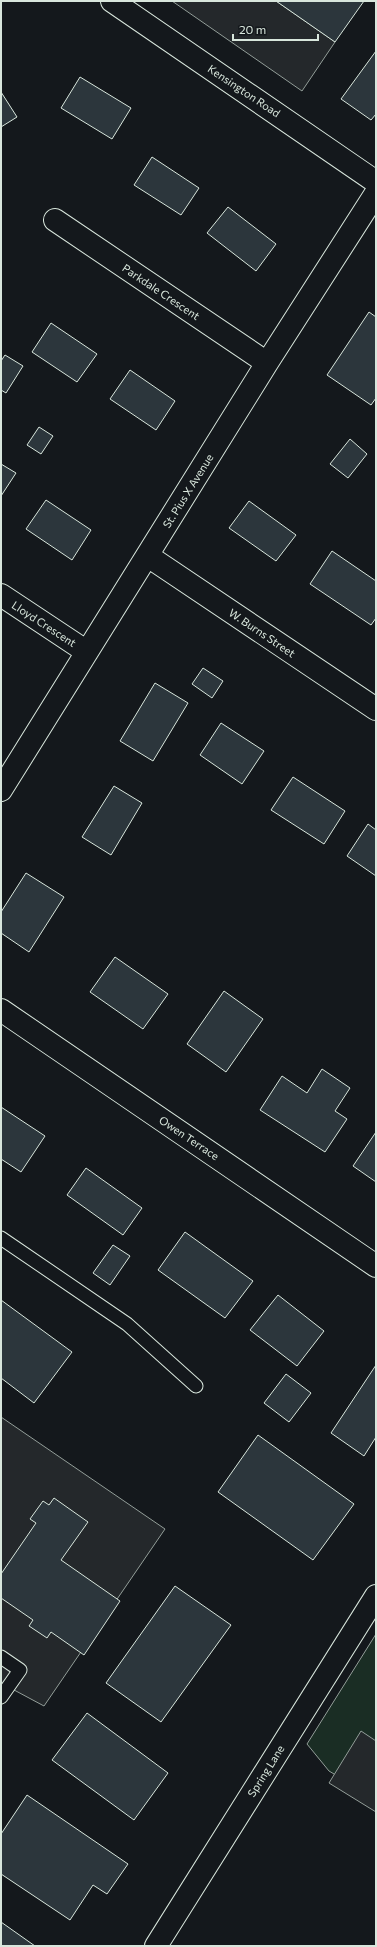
<svg xmlns="http://www.w3.org/2000/svg" width="377" height="1947" viewBox="0 0 377 1947" font-family="Commissioner,sans-serif">
	<style>
		.green { fill: #1a2d24; stroke: #939e99 }
		.parking { fill: #24282b; stroke: #939e99 }
		.building { fill: #2c363c; stroke: #d8e6dc }
		.lines { fill: none; stroke-linecap: round; stroke-linejoin: round }
		.lane-casing { stroke: #d8e6dc; stroke-width: 15 }
		.street-casing { stroke: #d8e6dc; stroke-width: 24 }
		.secondary-casing { stroke: #d8e6dc; stroke-width: 24 }
		.lane { stroke: #14181c; stroke-width: 13 }
		.street { stroke: #14181c; stroke-width: 22 }
		.secondary { stroke: #14181c; stroke-width: 22 }
		.labels { text-anchor: middle; stroke-width: 3; stroke-linejoin: round; paint-order: stroke }
		.street-label { font-size: 11px; fill: #d8e6dc; stroke: #14181c }
	</style>
	<rect width="100%" height="100%" fill="#14181c"/>
	<path class="green" d="M376,1634v165l-47,-28 -22,-27z"/>
	<path class="parking" d="M172,1h104l59,41 -33,49z
		M1,1417l164,112 -121,177 -43,-23z
		M361,1731l15,10v71l-47,-29z"/>
	<path class="building" d="M276,1h88l-29,41z
		M376,51v63l-5,6 -30,-21z
		M80,77l51,31 -19,31 -51,-31z
		M1,92l16,25 -16,10z
		M152,157l47,31 -18,27 -47,-30z
		M228,207l48,37 -20,27 -49,-38z
		M369,312l7,5v81l-5,7 -44,-30z
		M51,323l46,31 -20,28 -45,-30z
		M5,355l18,11 -17,27 -5,-3v-29z
		M130,370l45,31 -19,29 -46,-31z
		M39,427l14,9 -12,18 -14,-9z
		M350,439l17,15 -19,24 -18,-14z
		M1,464l15,9 -15,23z
		M46,500l45,30 -19,30 -46,-31z
		M249,501l47,34 -20,26 -47,-33z
		M332,551l44,30v37l-5,7 -61,-41z
		M203,668l20,13 -11,17 -20,-14z
		M155,683l33,20 -35,58 -33,-20z
		M221,723l43,28 -22,33 -42,-29z
		M293,777l52,34 -21,33 -53,-34z
		M114,786l28,17 -31,52 -29,-18z
		M368,824l8,6v46l-29,-20z
		M26,873l38,24 -35,55 -28,-19v-21z
		M115,957l53,37 -25,35 -53,-37z
		M224,991l39,28 -37,53 -39,-28z
		M322,1069l28,19 -15,23 12,8 -22,33 -65,-42 22,-34 25,17z
		M1,1107l44,29 -24,36 -20,-13z
		M376,1132v50l-23,-16z
		M86,1168l56,40 -19,27 -56,-40z
		M185,1232l68,49 -28,37 -67,-48z
		M113,1245l17,11 -20,29 -17,-12z
		M278,1295l46,36 -27,35 -47,-36z
		M1,1300l71,52 -38,51 -33,-25z
		M376,1365v72l-12,19 -33,-23z
		M286,1374l25,19 -22,29 -25,-19z
		M258,1435l96,69 -41,56 -95,-68z
		M54,1498l34,24 -27,38 59,41 -36,54 -33,-23 -4,6 -18,-12 4,-6 -32,-22v-24l35,-51 -6,-4 13,-18 6,4z
		M175,1586l56,39 -70,97 -55,-39z
		M87,1713l81,60 -34,47 -82,-60z
		M27,1795l101,69 -21,30 -14,-9 -23,35 -69,-46v-40z
		M1,1922l34,24h-34z"/>
	<g class="lines">
		<g class="lane-casing">
			<path id="lane" d="M1,1238l126,86 69,62
				M1,1657l19,13 -19,27"/>
		</g>
		<g class="street-casing">
			<path id="street" d="M55,220l212,143
				M148,556l228,153
				M1,595l86,57
				M1,790l266,-427 109,-170
				M1,1010l375,256
				M156,1946l220,-350"/>
		</g>
		<g class="secondary-casing">
			<path id="secondary" d="M112,1l264,181"/>
		</g>
		<use href="#lane" class="lane"/>
		<use href="#street" class="street"/>
		<use href="#secondary" class="secondary"/>
	</g>
	<g class="labels">
		<g class="street-label">
			<text transform="translate(244 91) rotate(34)" y="4">Kensington Road</text>
			<text transform="translate(161 292) rotate(34)" y="4">Parkdale Crescent</text>
			<text transform="translate(188 491) rotate(-58)" y="4">St. Pius X Avenue</text>
			<text transform="translate(44 624) rotate(33)" y="4">Lloyd Crescent</text>
			<text transform="translate(262 633) rotate(34)" y="4">W. Burns Street</text>
			<text transform="translate(189 1138) rotate(34)" y="4">Owen Terrace</text>
			<text transform="translate(266 1771) rotate(-58)" y="4">Spring Lane</text>
		</g>
	</g>
	<rect width="377" height="1947" fill="none" stroke="#d8e6dc" stroke-width="4"/>
	<path d="M233 34v6h85v-6" fill="none" stroke="#d8e6dc" stroke-width="2"/>
	<text x="239" y="34" font-size="12" fill="#d8e6dc" stroke="#14181c" stroke-width="3" paint-order="stroke">20 m</text>
</svg>
